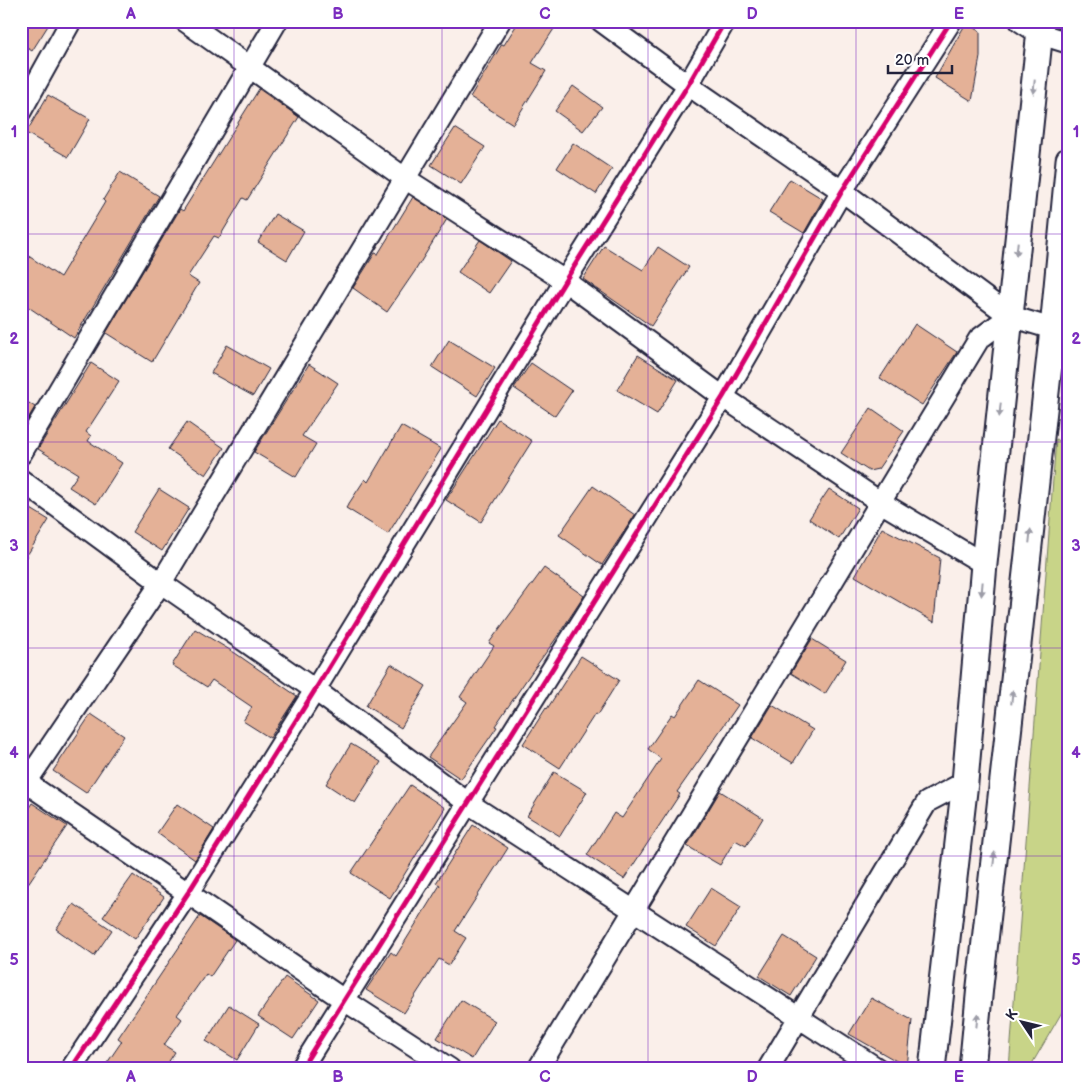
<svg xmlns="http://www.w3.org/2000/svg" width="1090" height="1090" viewBox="0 0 1090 1090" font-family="'Balsamiq Sans',sans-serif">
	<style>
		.green { fill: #c8d488; stroke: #757b62 }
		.building { fill: #e4b197; stroke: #22223b }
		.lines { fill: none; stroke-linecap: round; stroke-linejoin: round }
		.minor-casing { stroke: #22223b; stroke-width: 24 }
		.tertiary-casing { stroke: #22223b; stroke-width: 29 }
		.minor { stroke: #fff; stroke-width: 20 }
		.tertiary { stroke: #fff; stroke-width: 25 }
		.cycleway-casing { stroke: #fff; stroke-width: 8 }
		.cycleway { stroke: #d6006c; stroke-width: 5 }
		.oneway { fill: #9c9ca7 }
		.grid { fill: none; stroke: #7b2cbf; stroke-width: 1; stroke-opacity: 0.55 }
		.neatline { fill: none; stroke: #7b2cbf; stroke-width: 2 }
		.grid-label { font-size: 16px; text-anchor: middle; font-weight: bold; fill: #7b2cbf }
	</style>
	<rect width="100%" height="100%" fill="#faefea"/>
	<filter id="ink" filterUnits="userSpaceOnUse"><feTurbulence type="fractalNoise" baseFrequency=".02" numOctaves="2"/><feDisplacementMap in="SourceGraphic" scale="10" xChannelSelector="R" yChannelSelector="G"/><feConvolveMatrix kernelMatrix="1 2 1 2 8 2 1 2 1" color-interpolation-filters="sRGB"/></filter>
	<g filter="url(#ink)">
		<path class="green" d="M1056,439l13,7v554l-40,69h-20z"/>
		<path class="building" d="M21,21h30l-19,30 -11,-7z
			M519,21h40l-27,42 14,8 -33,53 -43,-27 32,-53 2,1z
			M966,23l14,8v26l-8,44 -37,-23z
			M573,86l29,21 -19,24 -28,-20z
			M259,89l40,28 -52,83 -4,-2 -24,40 -5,-2 -26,40 11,7 -47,79 -46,-29 74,-124 3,2z
			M48,95l42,24 -22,38 -42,-24z
			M455,128l30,19 -24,37 -30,-19z
			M573,143l39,26 -16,25 -39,-26z
			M120,172l39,24 -85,142 -53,-36v-51l39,26 45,-75 -2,-2z
			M790,179l33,20 -19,34 -35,-21z
			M413,197l34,22 -32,52 -28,41 -34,-24 22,-35 3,1z
			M275,214l29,17 -17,29 -29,-18z
			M480,240l31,21 -22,32 -31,-21z
			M604,246l39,24 15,-23 31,20 -38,59 -68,-47z
			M915,324l42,28 -35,53 -42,-27z
			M449,340l46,28 -18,28 -45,-29z
			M227,345l42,24 -16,27 -42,-23z
			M638,355l40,25 -21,34 -40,-24z
			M91,363l28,18 -33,51 5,4 -3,5 34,22 -26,41 -27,-17 9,-13 -40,-25z
			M531,363l41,28 -17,25 -41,-28z
			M309,364l29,19 -36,53 14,8 -20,33 -42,-25z
			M21,398l14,9 -14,23z
			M871,408l33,23 -26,38 -9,2 -28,-18z
			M498,419l34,22 -51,81 -35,-22z
			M187,422l37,26 -18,27 -38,-26z
			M401,426l40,23 -53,85 -42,-26 19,-29 3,3z
			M593,486l42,29 -33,50 -43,-30z
			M159,489l30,19 -27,43 -30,-19z
			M829,489l29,19 -19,31 -30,-20z
			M21,503l28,17 -28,45z
			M882,528l58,30 -6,64 -79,-46z
			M544,568l40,28 -29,44 -24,33 -36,53 2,1 -36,52 -33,-22 39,-55 -7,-5 34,-51 -5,-3z
			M195,629l40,24 62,43 -27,42 -27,-17 9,-14 -40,-27 -5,7 -35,-22z
			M812,639l34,21 -21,34 -34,-21z
			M581,656l38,24 -22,35 -2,-1 -35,54 -37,-24 23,-36 1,1z
			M391,664l35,22 -25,42 -35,-22z
			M699,680l39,25 -61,87 3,2 -56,85 -37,-24 27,-42 8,5 39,-59 -13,-10 24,-35 3,2z
			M772,705l41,25 -20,33 -41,-25z
			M91,714l33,22 -38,57 -33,-22z
			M351,744l30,18 -26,41 -29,-19z
			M554,772l33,20 -27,44 -33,-20z
			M410,785l35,23 -55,90 -39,-25z
			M720,791l43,27 -17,28 -11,-6 -15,25 -33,-19z
			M32,803l35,23 -46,68v-74z
			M177,804l37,25 -19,31 -38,-27z
			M473,825l35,23 -53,83 11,7 -17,27 -10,-6 -35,54 -38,-23 25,-38 5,4 44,-71 -4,-2z
			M133,875l31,22 -29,42 -32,-22z
			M711,888l30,19 -25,39 -30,-19z
			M74,904l38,26 -18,26 -38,-27z
			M200,916l35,24 -25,37 -4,-3 -29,41 5,4 -18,26 11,7 -11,17h-61l19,-28 -4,-3z
			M784,936l32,20 -25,40 -32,-20z
			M285,977l34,23 -26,39 -35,-23z
			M871,998l41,22 -5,47 -58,-33z
			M461,1000l34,21 -23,38 -35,-21z
			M229,1005l30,19 -22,36 -31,-19z"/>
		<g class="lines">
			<g class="minor-casing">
				<path id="minor" d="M185,21l221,158 159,102 158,116 157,105 104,62
					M601,21l87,64 154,106 168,125
					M1020,21l20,13 29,9
					M21,111l50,-90
					M21,454l256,-433
					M21,480l140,103 154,107 153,113 410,266
					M21,779l323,221 106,69
					M21,790l140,-207 339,-562
					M71,1069l117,-176 127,-203 250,-409 123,-196 37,-64
					M301,1069l422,-672 119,-206 109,-170
					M538,1069l441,-730 31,-23 43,13
					M768,1069l159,-267 38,-20"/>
			</g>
			<g class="tertiary-casing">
				<path id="tertiary" d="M932,1069l33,-287 19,-218 57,-543
					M972,1069l8,-83 73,-657 16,-169"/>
			</g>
			<use href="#minor" class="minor"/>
			<use href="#tertiary" class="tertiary"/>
			<g class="cycleway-casing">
				<path id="cycleway" d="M71,1069l117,-176 127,-203 250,-409 123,-196 37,-64
					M301,1069l422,-672 119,-206 109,-170"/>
			</g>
			<use href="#cycleway" class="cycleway"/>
		</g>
		<defs><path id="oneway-solid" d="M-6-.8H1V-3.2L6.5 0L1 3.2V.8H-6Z" transform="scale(1.25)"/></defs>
		<g class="oneway">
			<use href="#oneway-solid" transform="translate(1034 87) rotate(96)"/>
			<use href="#oneway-solid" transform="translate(1017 249) rotate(96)"/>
			<use href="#oneway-solid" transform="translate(1000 410) rotate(96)"/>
			<use href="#oneway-solid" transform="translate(1030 536) rotate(-84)"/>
			<use href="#oneway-solid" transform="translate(982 589) rotate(95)"/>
			<use href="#oneway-solid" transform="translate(1012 697) rotate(-84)"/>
			<use href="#oneway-solid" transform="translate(994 859) rotate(-84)"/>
			<use href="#oneway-solid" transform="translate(977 1020) rotate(-85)"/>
		</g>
	</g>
	<path class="grid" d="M234,21v1048M442,21v1048M648,21v1048M856,21v1048M21,234h1048M21,442h1048M21,648h1048M21,856h1048"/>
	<rect width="1090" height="1090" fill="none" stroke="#fff" stroke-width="55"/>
	<g transform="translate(1022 1022) rotate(305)" stroke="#ffffff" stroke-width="4" paint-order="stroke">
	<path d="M0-4L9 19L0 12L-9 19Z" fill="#22223b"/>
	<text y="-8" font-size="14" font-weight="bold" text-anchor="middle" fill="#22223b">K</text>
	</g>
	<path d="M888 65v8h64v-8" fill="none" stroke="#22223b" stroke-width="2.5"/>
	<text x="895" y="65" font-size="15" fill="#22223b" stroke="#ffffff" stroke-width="4" paint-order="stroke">20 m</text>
	<rect x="28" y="28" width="1034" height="1034" class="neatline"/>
	<g class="grid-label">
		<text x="131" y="19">A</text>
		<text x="338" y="19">B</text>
		<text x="545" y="19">C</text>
		<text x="752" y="19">D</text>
		<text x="959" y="19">E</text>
		<text x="14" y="137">1</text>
		<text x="1076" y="137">1</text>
		<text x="14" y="344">2</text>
		<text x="1076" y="344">2</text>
		<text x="14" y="551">3</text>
		<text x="1076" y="551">3</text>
		<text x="14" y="758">4</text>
		<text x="1076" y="758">4</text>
		<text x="14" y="965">5</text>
		<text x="1076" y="965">5</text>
		<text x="131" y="1082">A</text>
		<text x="338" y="1082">B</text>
		<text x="545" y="1082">C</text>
		<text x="752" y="1082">D</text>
		<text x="959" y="1082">E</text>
	</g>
</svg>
